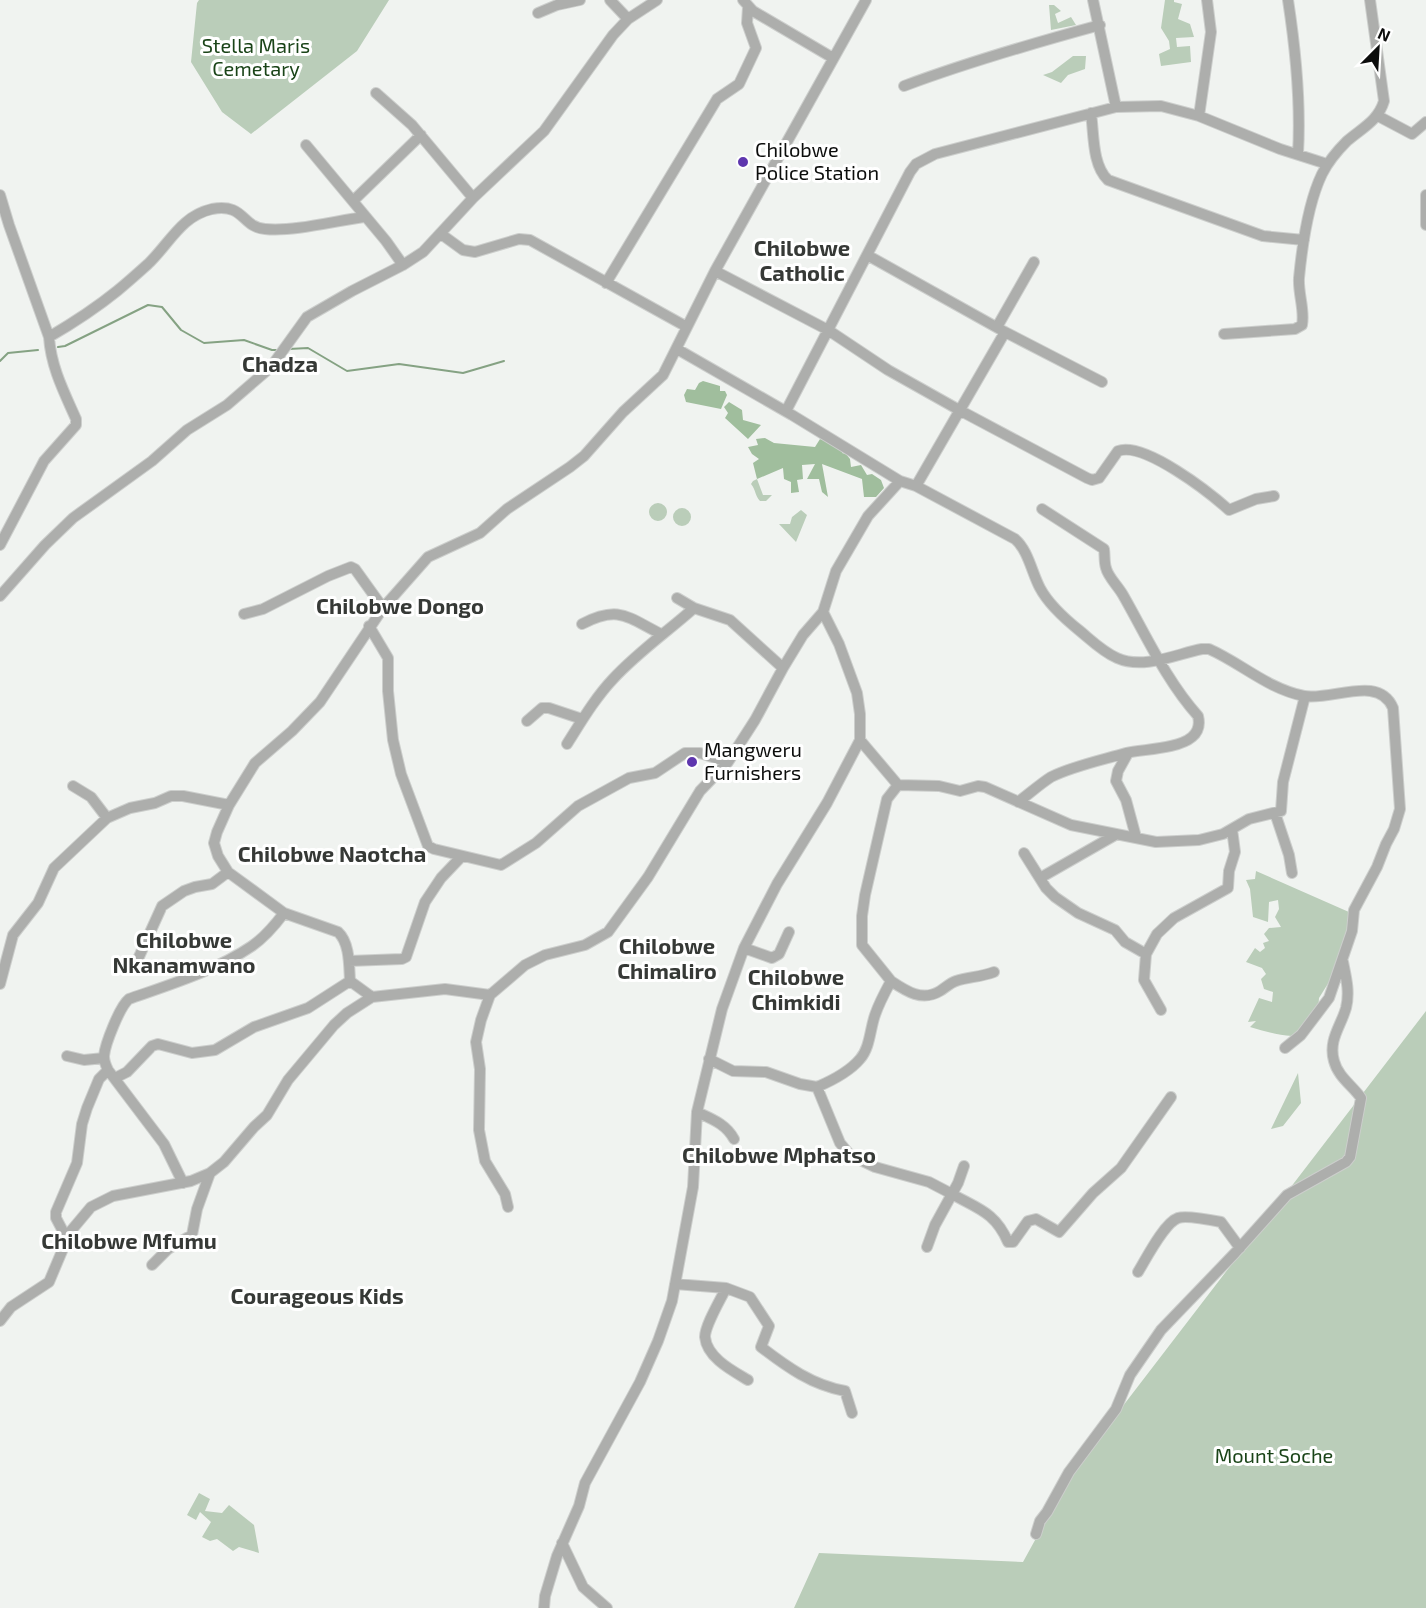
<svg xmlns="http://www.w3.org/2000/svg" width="1426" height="1608" viewBox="0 0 1426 1608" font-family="'Exo 2',sans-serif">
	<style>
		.green { fill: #bacdb9 }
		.forest { fill: #a0be9d }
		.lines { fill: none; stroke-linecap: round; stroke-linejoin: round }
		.stream { stroke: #85a283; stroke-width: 2 }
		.minor-casing { stroke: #cccecc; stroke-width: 12 }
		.minor { stroke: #adaeac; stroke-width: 10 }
		.poi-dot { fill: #5e36ae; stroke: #fff; stroke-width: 2 }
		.labels { text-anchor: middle; stroke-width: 6; stroke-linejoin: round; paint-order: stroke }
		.park-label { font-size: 20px; fill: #1a4418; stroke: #fff }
		.poi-label { font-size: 20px; fill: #0c0d0c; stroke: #fff; text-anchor: start }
		.quarter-label { font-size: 22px; font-weight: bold; fill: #363936; stroke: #fff }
	</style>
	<rect width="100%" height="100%" fill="#f0f3f0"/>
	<path class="green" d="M199,0h190l-32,51 -106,83 -29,-22 -31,-50 6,-59z
		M1165,0h9v2l8,2 -4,15 12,5 4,13 -18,1 1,9 13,-1 1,16 -30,4 -2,-12 11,-5 -1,-8 -8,-13z
		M1049,5h5l7,6 -6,3 3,9 13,-6 5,8 -25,5z
		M1073,56h13l-1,13 -17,6 -7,8 -18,-8 9,-3z
		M757,479l6,16h9l-6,6h-6c-5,-5 -4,-11 -9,-17l2,-3z
		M649 512a9 9 0 1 1 18 0a9 9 0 1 1-18 0Z
		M673 517a9 9 0 1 1 18 0a9 9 0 1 1-18 0Z
		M801,510l6,5 -11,27 -17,-18h11l2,-7z
		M1256,871l102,45 -24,58 -15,24 -1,13 -26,25c-15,-1 -28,-5 -42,-9l6,-6 -8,1 11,-24 13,4 1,-10 -9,-3 -3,-10 5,-5 -4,-6 -16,-6 9,-14 5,4 5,-4 -2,-5 6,-2 -5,-7 5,-6 12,-1 -6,-10 4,-8 -1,-9 -9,2 -1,20 -15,-5 -3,-28 -4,-9 9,-1z
		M1426,1011v597h-632l25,-55 204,9 50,-91z
		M1298,1073l3,30 -18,23 -12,3z
		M199,1493l11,6 -5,12 17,2 7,-8 25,20 5,28 -20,-6 -6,4 -16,-12 -7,2 -8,-4 9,-15 -11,-10 -4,8 -9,-5z"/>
	<path class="forest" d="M703,381l17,5v5h5l2,4 -6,14 -35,-7 -2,-7 3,-6 8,1 4,-7z
		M729,402l13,8 1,10 18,5 -13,14 -23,-21 3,-5 -4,-6z
		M765,438l9,5 41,4 5,-8 23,9 -1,5 4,1 4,5 1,8 10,-2 6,10 5,-1 9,6 3,8 -8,9h-12l-2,-18 -40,-15 6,33 -6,-5 -3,-13h-12l8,-15 -13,1 1,14 -6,1 2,12 -8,1v-11l-7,-3 -1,-11 -26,11 -4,-16 6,-4 -7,-5 -4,-7 10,-2 -2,-6z"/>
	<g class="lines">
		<path class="stream" d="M58,347l7,-1 83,-41 14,2 19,23 23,13 40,-3 28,10h8
			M289,349l19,-1 39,23 52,-7 64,9 41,-12
			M0,361l8,-8 30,-3"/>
		<g class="minor-casing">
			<path id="minor" d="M610,0l18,19
				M743,0l10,11 80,47
				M1093,0l23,107 45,-1 38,10 81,33 47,15
				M1288,0c8,52 13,102 10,154
				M538,13l19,-8 23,-5
				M904,86c64,-24 130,-43 196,-61
				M376,93l36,32 61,73
				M1091,113c3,21 1,52 17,67l155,56 41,4
				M1199,116l12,-84 -4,-32
				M1378,116l34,18 14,-12
				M306,145l80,96 17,24
				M0,195l9,30 40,112c24,-14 47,-29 68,-46 11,-9 21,-18 31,-27 22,-21 33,-48 64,-55 33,-6 29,18 53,20 28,3 70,-8 99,-12
				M1426,195v30
				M353,201l68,-66
				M441,234l22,16 12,2 44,-13 11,1 157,87
				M867,255l138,77 97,50
				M715,271l113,59 60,40 73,41 126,67 5,2 7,-2 19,-27c26,-10 92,42 111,59l27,-11 18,-3
				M606,283l111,-184 22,-15 17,-36 -9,-25 1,-16
				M997,327l37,-65
				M1224,334l71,-5 7,-4c3,-15 -4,-31 -3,-47 3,-31 9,-75 23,-104 6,-12 16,-24 25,-33 15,-13 31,-20 37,-40l-14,-101
				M677,349l115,66 108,66 16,5 99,53c13,11 17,34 25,49 9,17 25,31 40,43 12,10 23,21 37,27 27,12 59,-4 85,-9h7c32,14 59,40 95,47 28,5 75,-22 89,12l7,101 -6,20 -8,15 -9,23 -23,43 -2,21 -23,67 -28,37 -16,13
				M786,411l124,-239 6,-8 19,-10 181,-47
				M916,486l89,-154
				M0,545l44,-84 32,-36v-6c-12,-27 -25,-52 -27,-82
				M0,596l45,-51 28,-27 79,-57 35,-31 40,-25 44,-38 36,-50 45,-26 51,-26 20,-13 50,-54 71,-67 69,-96 15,-16 29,-19
				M677,598l17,10 36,12 53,48
				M244,614l19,-5 65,-33 23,-9 4,2 28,39
				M582,624c37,-19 45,-7 79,10
				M369,626l19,32v33l5,49 8,34 27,72 6,3 67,16 35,-22 42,-37 51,-28 26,-5 30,-20h15l28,9
				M527,721l15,-13h7l33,11
				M860,740l38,45
				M567,744c14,-22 28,-46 46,-65 25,-27 54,-47 81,-71
				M1128,753l-10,18 -2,10 10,19 10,37
				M73,786l18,11 16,21
				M1018,802c11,-8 22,-18 33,-25 22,-11 51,-17 75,-24 18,-4 52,-4 66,-16 7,-6 8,-13 6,-21 -32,-36 -51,-79 -75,-121 -5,-9 -15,-18 -17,-27 -2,-6 -1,-13 -2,-19l-62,-40
				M1275,813l14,42 3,18
				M1024,853l22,35 9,9 23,16 37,17 10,12 21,12
				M1040,878l77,-44
				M744,948l28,10 7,-4 10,-22
				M138,959l24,-53 22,-15 11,-4 17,-3 16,-12
				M349,961l53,-2 4,-2 19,-55 16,-24 20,-21
				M891,981l-29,-36v-29l3,-21 22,-96 11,-14 41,1 21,5 18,-5 7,1 86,38 85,17 43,-2 24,-6 26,-15 32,-8 2,-29 22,-86
				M0,984l13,-49 25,-32 16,-35 53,-50 23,-10 25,-5 16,-7h12l46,9
				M490,995l-45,-6 -73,8 -22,-16c-1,-15 0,-38 -12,-49l-54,-19 -56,-41 -10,-16 -4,-13 3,-11 12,-27 26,-42 37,-32 28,-29 63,-94 45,-51 52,-24 27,-24 63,-42 14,-11 39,-44 40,-37 52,-104 151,-271
				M1161,1010l-17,-30 2,-26 11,-20 17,-16 54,-30 1,-17 6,-19 -3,-23
				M67,1056l17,4 20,-2
				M709,1059l24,12 33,1 34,12 17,3
				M115,1078l12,-6 25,-26 6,-2 34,9 23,-3 39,-23 54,-19 42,-27
				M817,1087c14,-6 33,-16 43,-28 10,-11 10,-30 15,-44 4,-12 10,-23 16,-34 15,10 31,21 49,10 5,-3 10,-8 16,-10 12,-4 25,-4 38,-9
				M817,1087l23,56 10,12 25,12 54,15 23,12 -17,31 -8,22
				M697,1112c15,7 29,12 37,27
				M964,1166l-6,17 -6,11c26,15 43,18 56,48h5l15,-21 8,-2 23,13 34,-39 28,-25 50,-71
				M183,1183l-19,-39 -56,-74c-2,-4 -4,-9 -4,-14 1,-12 16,-50 25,-57 40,-14 88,-29 123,-53 13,-9 23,-21 32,-33
				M508,1207l-3,-13 -20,-33 -6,-31 1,-61 -4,-27 5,-22 9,-25 35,-30 20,-10 40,-10 23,-13 40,-55 52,-86 28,-29 27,-42 28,-52 20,-33 20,-23
				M67,1239l-11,-21v-6l21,-49 5,-39 5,-16 12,-29 9,-9
				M152,1265l16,-16 24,-14 5,-26 13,-36
				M1138,1272c8,-13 26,-49 40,-54 8,-3 33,2 43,4l19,26
				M675,1284l51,4 24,9 19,29 -8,21c26,20 51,38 84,44l7,22
				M726,1288c-5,11 -21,37 -21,49 2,21 28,34 43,43
				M0,1321l11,-14 38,-25 21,-50 21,-25 22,-11 78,-15 19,-8 14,-11 30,-35 13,-12 21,-35 46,-55 13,-12 25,-16
				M1036,1534l4,-13 7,-9 22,-40 47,-63 14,-34 31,-45 74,-77 52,-58 59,-33 4,-5 11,-59c-8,-12 -23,-21 -27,-37 -6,-21 7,-35 12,-53 4,-16 0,-31 -3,-46
				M562,1543l21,44 24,21
				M544,1608l1,-12 12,-40 22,-50 6,-23 55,-101 18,-41 14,-40 21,-114 4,-75 25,-103 22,-61 33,-64 50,-81 33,-63v-26l-3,-21 -18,-49 -16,-32 13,-41 32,-55 32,-35"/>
		</g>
		<use href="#minor" class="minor"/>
	</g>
	<g class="poi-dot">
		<circle cx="743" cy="162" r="6"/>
		<circle cx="692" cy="762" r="6"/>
	</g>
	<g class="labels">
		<g class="park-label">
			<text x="256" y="53">Stella Maris<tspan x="256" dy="23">Cemetary</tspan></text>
			<text x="1274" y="1463">Mount Soche</text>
		</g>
		<g class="poi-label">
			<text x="755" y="157">Chilobwe<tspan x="755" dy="23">Police Station</tspan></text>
			<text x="704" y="757">Mangweru<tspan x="704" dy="23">Furnishers</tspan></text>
		</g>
		<g class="quarter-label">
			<text x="802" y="256">Chilobwe<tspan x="802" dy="25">Catholic</tspan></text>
			<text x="280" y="372">Chadza</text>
			<text x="400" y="614">Chilobwe Dongo</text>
			<text x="332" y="862">Chilobwe Naotcha</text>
			<text x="184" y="948">Chilobwe<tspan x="184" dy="25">Nkanamwano</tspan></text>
			<text x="667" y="954">Chilobwe<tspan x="667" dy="25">Chimaliro</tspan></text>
			<text x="796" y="985">Chilobwe<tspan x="796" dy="25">Chimkidi</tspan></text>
			<text x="779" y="1163">Chilobwe Mphatso</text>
			<text x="129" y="1249">Chilobwe Mfumu</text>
			<text x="317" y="1304">Courageous Kids</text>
		</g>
	</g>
	<g transform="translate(1378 48) rotate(24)" stroke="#ffffff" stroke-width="4.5" paint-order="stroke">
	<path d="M0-4.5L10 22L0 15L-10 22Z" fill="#0c0d0c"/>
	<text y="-9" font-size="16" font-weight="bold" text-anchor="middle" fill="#0c0d0c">N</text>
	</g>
</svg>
